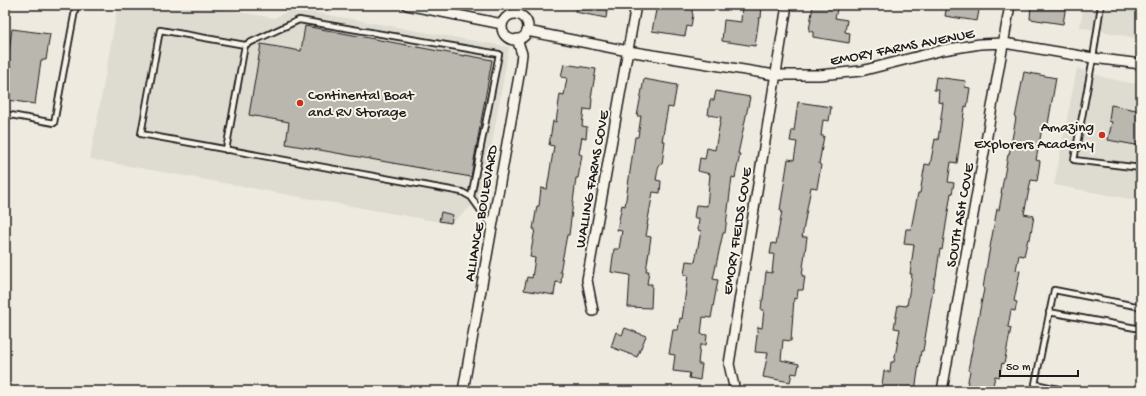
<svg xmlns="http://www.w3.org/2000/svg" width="1146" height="396" viewBox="0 0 1146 396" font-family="'Gochi Hand',sans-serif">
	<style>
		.built { fill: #dedbd1 }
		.building { fill: #bab7af; stroke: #1c1c1c }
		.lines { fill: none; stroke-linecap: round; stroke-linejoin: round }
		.lane-casing { stroke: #1c1c1c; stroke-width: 8 }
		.street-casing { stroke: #1c1c1c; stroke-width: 12 }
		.lane { stroke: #f7f3e8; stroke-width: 4.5 }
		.street { stroke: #f7f3e8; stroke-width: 9 }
		.poi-dot { fill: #c8321e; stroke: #f7f3e8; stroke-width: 1.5 }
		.labels { text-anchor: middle; stroke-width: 4; stroke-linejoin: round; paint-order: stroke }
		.street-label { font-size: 15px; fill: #1c1c1c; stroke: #f7f3e8 }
		.poi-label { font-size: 15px; fill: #1c1c1c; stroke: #f7f3e8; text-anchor: start }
	</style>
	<rect width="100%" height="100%" fill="#eeeae0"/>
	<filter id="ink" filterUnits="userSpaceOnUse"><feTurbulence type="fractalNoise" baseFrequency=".025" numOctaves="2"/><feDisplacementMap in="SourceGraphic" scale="8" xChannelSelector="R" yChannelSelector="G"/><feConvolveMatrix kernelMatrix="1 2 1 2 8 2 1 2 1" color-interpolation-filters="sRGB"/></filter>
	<g filter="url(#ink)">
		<path class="built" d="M118,5h79l77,13 20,-9 215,38 -26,149 -32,28 -361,-65z
			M1084,5h57v34l-61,-12z
			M1077,68l29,10 35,7v116l-87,-16z"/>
		<path class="building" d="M577,5h31l-2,13 -31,-6z
			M657,5h36l-1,8 1,1 -2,13 -4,-1 -2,10 -33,-5z
			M742,5h20l-1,13h-2l-4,28 -33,-5 2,-21 17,2z
			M813,5h25l-3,13 12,2 -2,12 5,1 -1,10 -36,-6v-5l-4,-1z
			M947,5h33l-3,16 -32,-5z
			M1031,5h35l-3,19 -33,-5z
			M305,26l160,30v-1l27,5 -21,117 -185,-33 3,-22 -40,-7 12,-71 40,7z
			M12,29l38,5 -4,26h-5l-6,44 -28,-4 4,-34h-4z
			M564,64l32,5 -5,29 1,1 -1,11 -7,-1 -2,17 5,1 -1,11 -4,-1 -3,17 3,1 -4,23h-2l-7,57h-2l-7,37h2l-1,11 -5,-1 -2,13 -30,-5 3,-13 5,1 3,-20 -5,-1 5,-28h-2l4,-23h2l2,-18 6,1 7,-43 -5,-1 4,-24 3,1 4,-28 4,1 3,-17 -6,-1z
			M1024,72l32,6 -8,46 -5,-1 -7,37 4,1 -3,20 -6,-1 -7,34 10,2 -4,23h-2l-4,17 -5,-1 -3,15 4,1 -6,30 3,1 -2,9 -4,-1 -3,17 3,1 -7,36 -2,-1 -3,14 -4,-1 -3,15h-26l4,-20 -2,-1 16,-81 -1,-1 5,-30 9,-49 2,1 3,-17h-1l7,-38h1l7,-37h-1z
			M936,77l30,4 -1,6 5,1 -3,19 -2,-1 -8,57 -6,-1 -3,20 6,1 -2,11 -1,-1 -9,57 -2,-1 -4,28h-1l-12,74h-2l-6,40h-34l3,-20 6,1 1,-10h3l6,-33 -6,-1 4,-23 9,1 5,-32h-2l4,-29 -10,-1 2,-15h5l7,-36h2l5,-29 5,1 5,-26 3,1 5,-37 -5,-1 1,-12h-5z
			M644,79l33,6 -4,23 -5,-1 -6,34h3l-3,23h-3l-3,16 5,1 -1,12 -7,-1 -6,33h1l-2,11 5,1 -5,34h3l-2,13h5l-1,24 -23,-1 2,-32 -19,-3 3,-23h5l3,-18 -5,-1 5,-25 3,1 10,-69h3l3,-21h-4z
			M716,91l34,6 -12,57h2l-5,24 -3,-1 -7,56h-2l-10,46 5,1 -7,38 -8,-1 -2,17 6,1 -1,10h-6l-2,19h4l-2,16 -11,-2 1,-5 -17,-2 2,-16 -6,-1 4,-24h5l2,-12 2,1 6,-44h-4l2,-14 9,1 6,-31 -3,-1 1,-12h-5l2,-13 11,1 3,-32 -12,-3 2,-13 5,1 2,-11 8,2 6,-33 -13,-2 2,-15h4z
			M798,102l33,5 -2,14 -6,-1 -2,16h3l-5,28 2,1 -4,23 -6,-1 -9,50h5l-5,39h3l-2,14h-5l-1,9 -3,-1 -3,43 -8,-1 -2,20 18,4 -2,10 -5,-1 -2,9 -27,-5 5,-24 -13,-1 3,-25 4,1 2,-18h-3l1,-10h1l3,-28 6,1 2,-19h-4l2,-11 4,1 6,-33 -2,-1 8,-51 6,1 3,-18 -7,-1 2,-11 2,1z
			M1111,105l30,6v35l-33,-6 4,-18 -3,-1z
			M441,212l12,3 -2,8 -12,-2z
			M625,328l21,8 -9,21 -26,-10 5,-15 6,3z"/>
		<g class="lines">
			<g class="lane-casing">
				<path id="lane" d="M1101,5l-8,53 -19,102 67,8
					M519,15l1,-10
					M5,114l49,9 22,-118
					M226,150l19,-105
					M471,197l28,-143 -200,-34 -54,25 -85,-15 -19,104 321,58 9,5 20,28
					M1049,312l92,17
					M1068,391l-33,-7 19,-94 87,17"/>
			</g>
			<g class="street-casing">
				<path id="street" d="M407,5l95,19
					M502 27a13 13 0 1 1 26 0a13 13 0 1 1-26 0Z
					M527,31l101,20 147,24h44l42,-4 82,-21 37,-6 24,-1 89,15 48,6
					M593,311l-6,-31 49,-275
					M463,391l57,-321 2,-16 -5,-15
					M735,391l-6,-27 58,-359
					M942,391l68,-386"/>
			</g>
			<use href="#lane" class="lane"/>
			<use href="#street" class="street"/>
		</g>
	</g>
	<g class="poi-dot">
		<circle cx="300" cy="103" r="4"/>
		<circle cx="1102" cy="135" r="4"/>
	</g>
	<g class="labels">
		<g class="street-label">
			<text transform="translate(902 46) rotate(-11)" y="5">EMORY FARMS AVENUE</text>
			<text transform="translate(591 179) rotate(-80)" y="5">WALLING FARMS COVE</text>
			<text transform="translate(480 213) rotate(-80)" y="5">ALLIANCE BOULEVARD</text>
			<text transform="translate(959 215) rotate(-80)" y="5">SOUTH ASH COVE</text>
			<text transform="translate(736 231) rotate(-81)" y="5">EMORY FIELDS COVE</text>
		</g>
		<g class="poi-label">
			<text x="308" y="99">Continental Boat<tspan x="308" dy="17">and RV Storage</tspan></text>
			<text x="1094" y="131" text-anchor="end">Amazing<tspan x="1094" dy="17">Explorers Academy</tspan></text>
		</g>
	</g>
	<rect width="1146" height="396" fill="none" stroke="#f7f3e8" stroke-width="20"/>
	<rect x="10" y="10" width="1126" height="376" fill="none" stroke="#1c1c1c" stroke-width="1.5" filter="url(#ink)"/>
	<path d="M1000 370v6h78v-6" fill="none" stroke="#1c1c1c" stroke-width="2"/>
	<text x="1006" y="370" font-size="12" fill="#1c1c1c" stroke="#f7f3e8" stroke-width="3" paint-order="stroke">50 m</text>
</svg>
